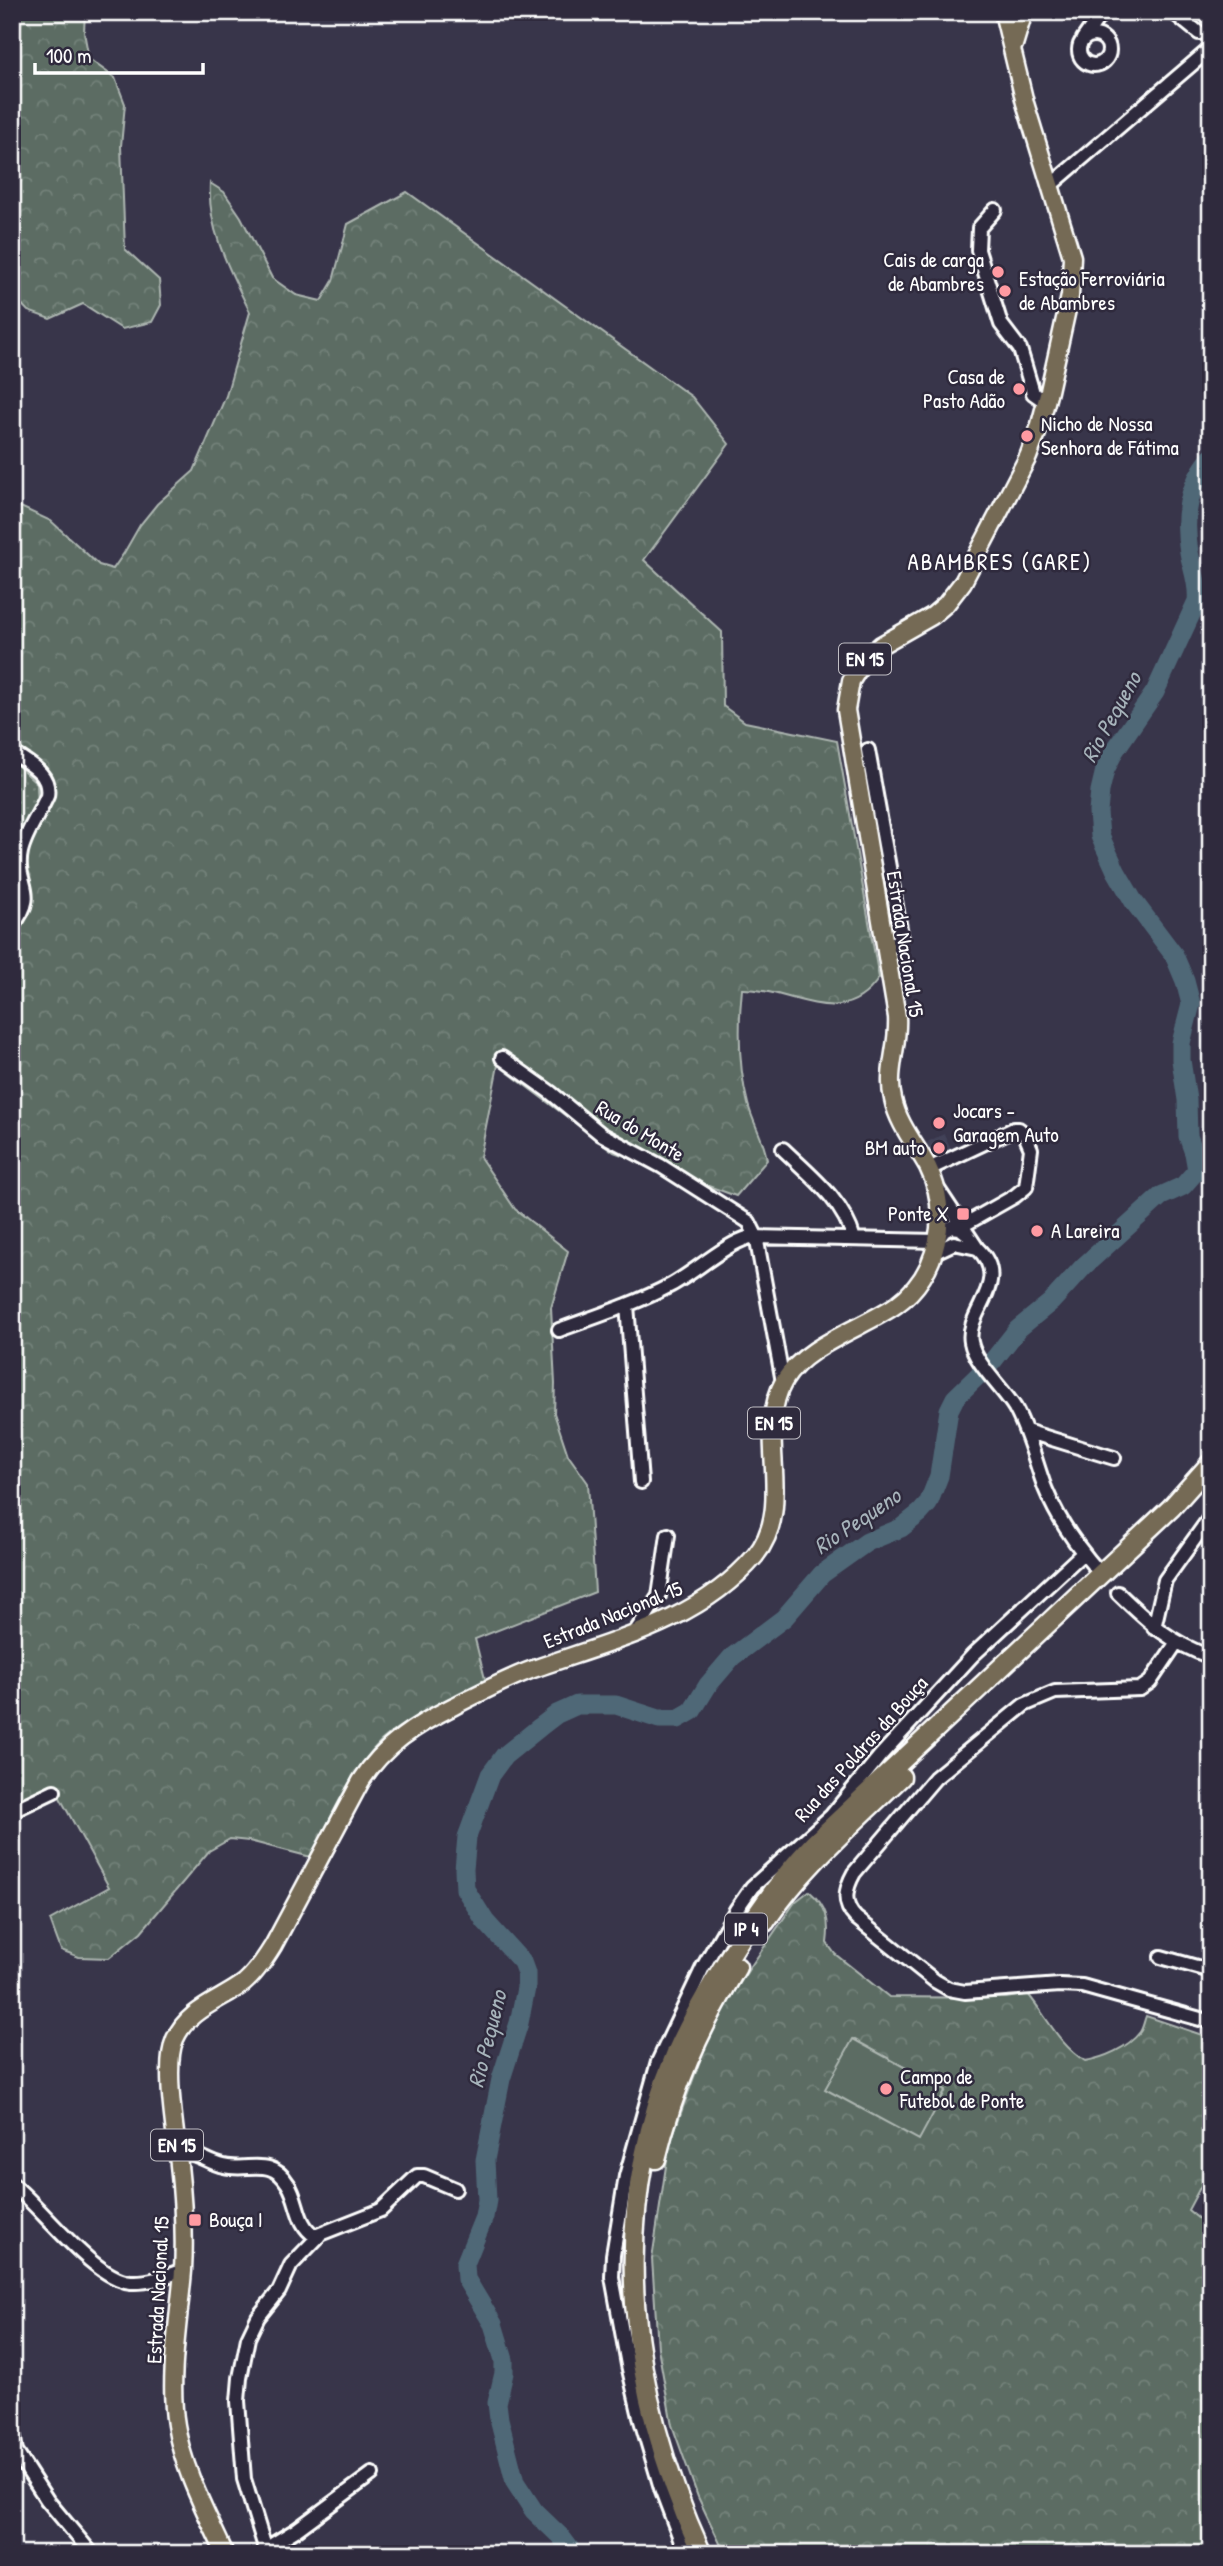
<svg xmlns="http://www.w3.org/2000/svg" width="1223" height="2566" viewBox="0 0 1223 2566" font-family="'Patrick Hand',sans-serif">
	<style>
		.built { fill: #424259 }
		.grass { fill: url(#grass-dots); stroke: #adb6b1; stroke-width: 2 }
		.forest { fill: url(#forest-crowns); stroke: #adb6b1; stroke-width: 2 }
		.pitch { fill: #5b6c63; stroke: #adb6b1; stroke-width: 2 }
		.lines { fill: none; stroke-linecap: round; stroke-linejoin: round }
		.river { stroke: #4f6877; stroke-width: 19 }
		.minor-tunnel { stroke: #4c495c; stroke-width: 12; stroke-dasharray: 12 6; stroke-linecap: butt }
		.minor-casing { stroke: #fff; stroke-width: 18 }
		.major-casing { stroke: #fff; stroke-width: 21 }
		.highway-casing { stroke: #fff; stroke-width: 23 }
		.minor { stroke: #2f2a3d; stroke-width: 12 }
		.major { stroke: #756a55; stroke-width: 16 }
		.highway { stroke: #756a55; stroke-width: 18 }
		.poi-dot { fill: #ff9aa2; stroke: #2f2a3d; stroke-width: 2.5 }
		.labels { text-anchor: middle; stroke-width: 5; stroke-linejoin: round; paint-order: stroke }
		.shield { fill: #2f2a3d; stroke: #c1bfc5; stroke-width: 2 }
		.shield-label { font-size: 19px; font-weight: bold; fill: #fff }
		.poi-label { font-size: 21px; fill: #fff; stroke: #2f2a3d; text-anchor: start }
		.street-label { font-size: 21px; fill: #fff; stroke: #2f2a3d }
		.neighbourhood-label { font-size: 23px; letter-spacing: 2px; fill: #fff; stroke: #2f2a3d }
		.water-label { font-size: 23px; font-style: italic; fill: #a7b4bb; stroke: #2f2a3d }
	</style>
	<defs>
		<pattern id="grass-dots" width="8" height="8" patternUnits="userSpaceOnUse" patternTransform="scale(1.75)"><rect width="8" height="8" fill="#5b6c63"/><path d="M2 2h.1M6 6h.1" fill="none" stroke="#74827a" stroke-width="1.8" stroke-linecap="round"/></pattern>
		<pattern id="forest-crowns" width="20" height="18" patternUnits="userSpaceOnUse" patternTransform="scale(1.75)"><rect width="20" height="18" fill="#5b6c63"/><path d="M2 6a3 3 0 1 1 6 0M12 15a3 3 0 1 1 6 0" fill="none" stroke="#74827a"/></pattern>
	</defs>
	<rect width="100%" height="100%" fill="#38354a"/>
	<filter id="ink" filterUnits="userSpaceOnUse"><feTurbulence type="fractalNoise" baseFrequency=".0143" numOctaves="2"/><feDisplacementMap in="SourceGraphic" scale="14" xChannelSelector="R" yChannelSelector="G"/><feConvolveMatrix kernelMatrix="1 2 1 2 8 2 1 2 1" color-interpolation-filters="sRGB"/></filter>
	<g filter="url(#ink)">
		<path class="built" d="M944,1134l10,20 -19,9 -10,-17 4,-5z"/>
		<path class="grass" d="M12,760l25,23 1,18 -24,50 -2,14z
			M12,873l10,13 -1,14 -9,18z"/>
		<path class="forest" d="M12,12h73l-1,20 5,27 26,19 10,26 -4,42 4,103 34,31 2,25 -9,17 -30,7 -39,-25 -33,15 -22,-8 -16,-17z
			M210,183l14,9 17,25 31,61 24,17 25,6 12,-20 15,-57 59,-32 285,205 37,47 -85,116 78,72 1,74 22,16 92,19 42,237c-37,55 -87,10 -137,11 -4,39 -4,77 6,115 5,20 16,35 19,56l-31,36 -122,-44 -116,-87 -18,92 35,52 53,42 -17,57 4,76 -1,29 14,42 20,28 7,109 -120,47 11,44c-35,17 -76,32 -105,58 -32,32 -50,77 -70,116l-62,-16 -19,-2 -21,12 -68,81 -32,26 -30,-1 -18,-7 -11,-30 59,-33 -51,-93 -27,11 -19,-7v-880l9,-17 1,-15 -10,-13 2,-22 24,-50 -1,-18 -25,-23v-257l39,18 48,44 14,4 11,-16 16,-28 17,-21 37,-33 32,-75 24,-84c-20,-41 -43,-83 -40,-129z
			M809,1891c18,15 21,30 18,52l8,11 54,43 117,1 22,-4c19,23 31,51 57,67 18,-3 43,-13 55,-29 3,-4 4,-11 6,-16l65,22v129l-23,43 23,19v325h-486l-27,-57 -26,-72 -14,-77 -6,-89 17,-113 37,-102 17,-34 26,-41 46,-67z"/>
		<path class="pitch" d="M853,2039l93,51 -27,50 -94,-51z"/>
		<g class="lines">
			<path class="river" d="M571,2554l-1,-5 -9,-12 -27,-26 -19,-29 -16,-63 -2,-16 7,-30v-13l-11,-36 -27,-45 -1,-15 19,-47 3,-17 -2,-40 16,-81 18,-56 7,-35v-15l-4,-11 -37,-41 -20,-32 -1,-20 3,-32 23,-62 14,-19 36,-29 17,-13 20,-9h39l43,14h19l14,-8 16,-26 24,-28 52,-39 38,-44 45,-32 34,-14 19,-15 8,-9 11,-28 10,-66 6,-12 37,-36 26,-33 33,-27 33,-36 77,-70 22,-10 14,-16 -3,-17 -6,-17 -1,-36 -6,-40v-17l10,-39 -6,-23 -11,-26 -40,-53 -18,-31 -16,-35 -2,-24 2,-21 5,-21 10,-20 40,-58 42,-91c2,-17 -5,-32 -8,-49 -6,-34 -1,-67 22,-94"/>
			<path class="minor-tunnel" d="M1100,1573l18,20"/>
			<g class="minor-casing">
				<path id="minor" d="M1173,12l26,21
					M1079 50a15 15 0 1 1 30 0a15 15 0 1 1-30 0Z
					M1083,39l19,-27
					M1051,185l160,-137
					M995,210l-16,18 -1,22 23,74 19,25 13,44 14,10
					M868,750l33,184 -5,10 -11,4
					M12,752c17,12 39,21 35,44 -8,19 -22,37 -26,56 -7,33 20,39 -9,74
					M502,1058l48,34 51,42 60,32 88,56 7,14 27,146
					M783,1149c28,27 60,51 71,90
					M929,1169l85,-40h5l6,6 6,14 -5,38 -11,9 -53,30
					M938,1189l39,59c36,34 -12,63 -6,94 4,22 32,46 44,66 14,25 20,53 30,80 13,32 32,59 55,85
					M935,1252l19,-9 23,5
					M627,1305l14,177
					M559,1330c38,-14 76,-26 112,-45 24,-13 54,-41 79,-48l187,4 7,-10 7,-4 9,1 6,5
					M1026,1431l88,27
					M1118,1593c30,29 52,50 93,64
					M1154,1628l11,-48 46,-64
					M634,1634l25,-38 9,-61
					M1177,1642l-27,40 -10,7 -85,3 -31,13 -89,73 -81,95c-9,16 -12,31 2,45l79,63 14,8 16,3 95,-7 22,1 129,36
					M12,1811l42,-20
					M1161,1957l50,14
					M178,2152c24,1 27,10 46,14 24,6 47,-10 64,18 11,17 8,40 27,52l66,-26 36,-34h7l31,13
					M12,2184c30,24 82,95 119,98 18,1 36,-6 52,-12
					M12,2425l4,27 31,48 45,54
					M265,2549l31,-19 76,-56
					M267,2554l-23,-75 -6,-78 2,-23 8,-40 10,-21 21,-26 12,-26 28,-29
					M686,2554l-25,-66 -21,-71 -12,-52 -16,-88 1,-22 13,-79 32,-114 45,-95 33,-57 16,-23 79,-71 49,-60 93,-101 110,-102"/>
			</g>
			<g class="major-casing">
				<path id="major" d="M1014,45l10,-33
					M225,2554c-19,-42 -42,-84 -49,-129 -8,-46 3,-106 7,-154 2,-35 0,-70 -4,-106 -3,-31 -16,-99 -4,-126 13,-30 45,-38 69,-56 12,-10 21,-24 29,-37l88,-165c23,-36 55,-56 93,-75 24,-12 48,-25 74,-35 80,-29 170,-48 227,-115 42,-51 -1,-123 29,-175 21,-36 79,-53 112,-76 43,-30 55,-92 32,-138 -12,-22 -30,-43 -35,-68 -7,-27 6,-54 4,-82l-51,-307 5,-29 14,-22 16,-14 51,-29 14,-12 17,-22 65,-125 11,-29 10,-37 21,-95 2,-39 -47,-154 -22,-91"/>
			</g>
			<g class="highway-casing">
				<path id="highway" d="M765,1922c37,-55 88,-99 136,-145
					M656,2159c18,-73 42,-127 81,-192
					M702,2554c-73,-159 -96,-334 -27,-499 14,-32 32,-63 51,-93 26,-43 53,-82 88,-119l357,-335 40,-45"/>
			</g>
			<use href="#minor" class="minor"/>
			<use href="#major" class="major"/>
			<use href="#highway" class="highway"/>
		</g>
	</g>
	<g class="poi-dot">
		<circle cx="998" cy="272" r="7"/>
		<circle cx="1005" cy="291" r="7"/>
		<circle cx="1019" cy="389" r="7"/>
		<circle cx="1027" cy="436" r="7"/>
		<circle cx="939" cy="1123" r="7"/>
		<circle cx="939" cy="1148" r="7"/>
		<rect x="956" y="1207" width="14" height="14" rx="3.5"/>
		<circle cx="1037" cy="1231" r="7"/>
		<circle cx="886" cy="2089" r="7"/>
		<rect x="188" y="2213" width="14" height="14" rx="3.5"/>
	</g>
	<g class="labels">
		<g class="shield">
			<rect x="839" y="643.5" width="52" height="31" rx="5"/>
			<rect x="748" y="1407.5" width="52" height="31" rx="5"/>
			<rect x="725" y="1913.5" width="42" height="31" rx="5"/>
			<rect x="151" y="2129.5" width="52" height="31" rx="5"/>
		</g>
		<g class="shield-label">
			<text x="865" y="666">EN 15</text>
			<text x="774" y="1430">EN 15</text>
			<text x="746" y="1936">IP 4</text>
			<text x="177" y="2152">EN 15</text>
		</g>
		<g class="poi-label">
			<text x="984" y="267" text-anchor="end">Cais de carga<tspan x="984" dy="24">de Abambres</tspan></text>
			<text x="1019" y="286">Estação Ferroviária<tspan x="1019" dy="24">de Abambres</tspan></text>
			<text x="1005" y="384" text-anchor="end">Casa de<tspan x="1005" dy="24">Pasto Adão</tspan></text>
			<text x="1041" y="431">Nicho de Nossa<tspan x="1041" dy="24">Senhora de Fátima</tspan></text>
			<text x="953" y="1118">Jocars -<tspan x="953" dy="24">Garagem Auto</tspan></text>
			<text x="925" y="1155" text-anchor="end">BM auto</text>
			<text x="949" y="1221" text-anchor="end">Ponte X</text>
			<text x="1051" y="1238">A Lareira</text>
			<text x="900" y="2084">Campo de<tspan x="900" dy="24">Futebol de Ponte</tspan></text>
			<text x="209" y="2227">Bouça I</text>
		</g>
		<g class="street-label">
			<text transform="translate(905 944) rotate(81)" y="7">Estrada Nacional 15</text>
			<text transform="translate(640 1131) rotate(31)" y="7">Rua do Monte</text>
			<text transform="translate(613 1615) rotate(-22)" y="7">Estrada Nacional 15</text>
			<text transform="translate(861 1749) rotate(-48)" y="7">Rua das Poldras da Bouça</text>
			<text transform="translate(158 2290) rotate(-87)" y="7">Estrada Nacional 15</text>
		</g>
		<g class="neighbourhood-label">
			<text x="1000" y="570">ABAMBRES (GARE)</text>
		</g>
		<g class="water-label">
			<text transform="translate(1111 717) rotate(-61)" y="8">Rio Pequeno</text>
			<text transform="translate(857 1521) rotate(-34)" y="8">Rio Pequeno</text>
			<text transform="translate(487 2039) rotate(-76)" y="8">Rio Pequeno</text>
		</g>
	</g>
	<rect width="1223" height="2566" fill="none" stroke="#2f2a3d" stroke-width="42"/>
	<rect x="21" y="21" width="1181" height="2524" fill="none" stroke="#fff" stroke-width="2.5" filter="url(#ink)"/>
	<path d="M35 63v10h168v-10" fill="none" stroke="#ffffff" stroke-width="3.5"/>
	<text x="46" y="63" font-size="21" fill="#ffffff" stroke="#2f2a3d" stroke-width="5" paint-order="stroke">100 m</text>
</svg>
